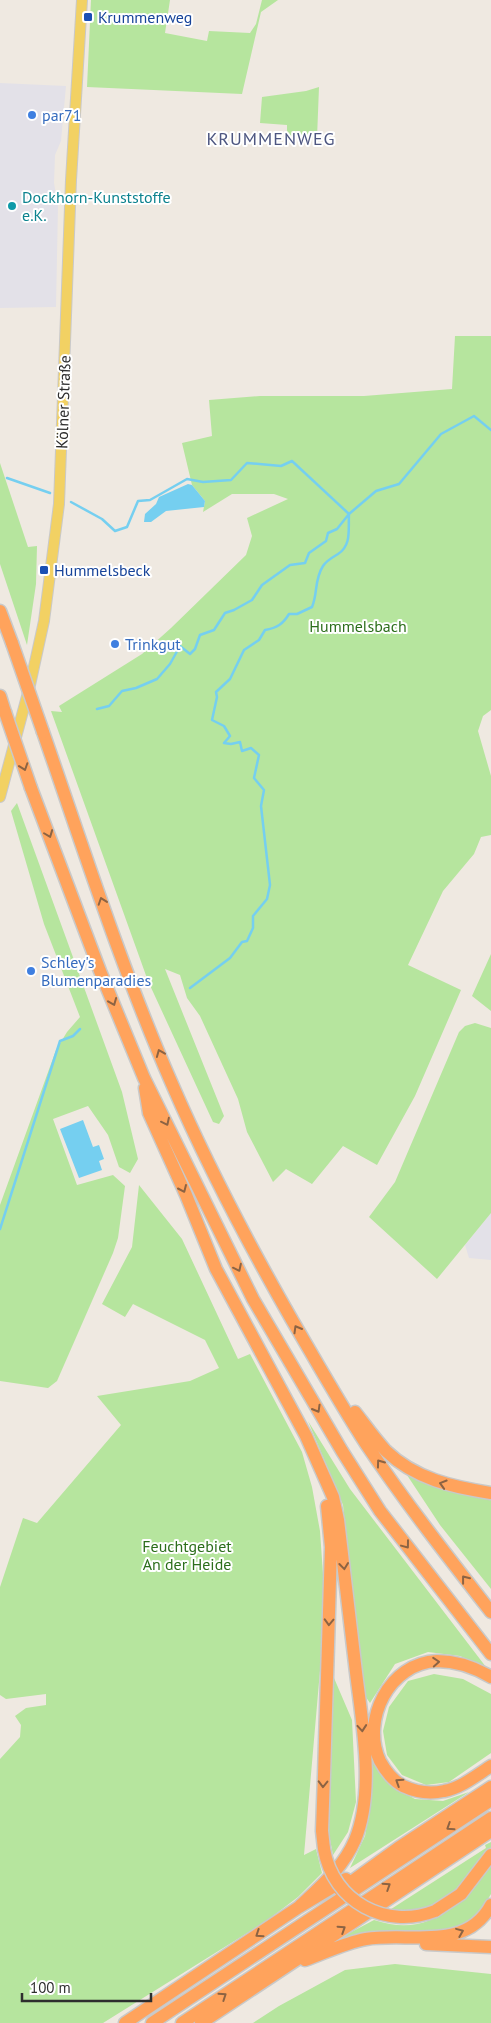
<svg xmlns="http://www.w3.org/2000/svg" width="491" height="2023" viewBox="0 0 491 2023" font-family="'PT Sans',sans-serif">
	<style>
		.industrial { fill: #e3e1e8 }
		.green { fill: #b6e59e }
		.water { fill: #75cff0 }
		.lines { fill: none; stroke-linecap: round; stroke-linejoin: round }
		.stream { stroke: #75cff0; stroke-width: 2.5 }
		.primary-casing { stroke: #c9c9c9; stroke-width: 12 }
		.motorway-casing { stroke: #c9c9c9; stroke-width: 15 }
		.primary { stroke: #f2d163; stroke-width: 10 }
		.motorway { stroke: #ffa35c; stroke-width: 12 }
		.motorway-bridge-casing { stroke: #c9c9c9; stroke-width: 15; stroke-linecap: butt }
		.motorway-bridge { stroke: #ffa35c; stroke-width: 12 }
		.oneway { stroke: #8c6343 }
		.transit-dot { fill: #1a4fb4; stroke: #fff; stroke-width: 2 }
		.shop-dot { fill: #3f7fe0; stroke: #fff; stroke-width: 2 }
		.culture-dot { fill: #0f9aa8; stroke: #fff; stroke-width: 2 }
		.labels { text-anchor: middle; stroke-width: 4; stroke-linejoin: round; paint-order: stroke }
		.transit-label { font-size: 16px; fill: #164399; stroke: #fff; text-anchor: start }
		.shop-label { font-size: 16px; fill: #366cbe; stroke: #fff; text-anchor: start }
		.culture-label { font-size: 16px; fill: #0d838f; stroke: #fff; text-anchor: start }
		.street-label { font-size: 16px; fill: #2e2e2e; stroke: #fff }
		.park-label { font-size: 16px; fill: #2c6e1b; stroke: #fff }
		.neighbourhood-label { font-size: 18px; letter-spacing: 1px; fill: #4d5680; stroke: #fff }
	</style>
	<rect width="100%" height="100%" fill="#efe9e1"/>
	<path class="industrial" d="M0,83l66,3 -5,55 -6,14 -1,28 4,23 -2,101 -56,1z
		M491,1213v47l-22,-2 -4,-13z"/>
	<path class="green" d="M91,0h79l-5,33 42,8 2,-10 41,2 6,-9 6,-24h16l-17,12 -19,82 -155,-7z
		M319,87l-2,51 -30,-2v-11l-27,-2 2,-26 44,-6z
		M455,336h36v374l-8,6 -5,15 13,45v59l-10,2 -7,17 -31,37 -35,74 53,25 -46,106 -38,69 -34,-19 -31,38 -26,-15 -13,13 -26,-50 -9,-33 -38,-83 -13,-18 -7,-23 -15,-6 59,147 -5,8 -6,-2 -65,-141 -97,-270 11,1 -3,-6 83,-52 29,-26 75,-73 6,-19 -5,-18 41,-19 -14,-5h-42l-29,18 2,-11 -13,-16 -10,-42 30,-7 -3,-36 51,-4h104l88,-7z
		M0,463l28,84 9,-1 -1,38 -9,61 -27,-81z
		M17,803l105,289 16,67 -8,14 -11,-6 -11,-32 -20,-29 -35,13 24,66 36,-10 12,11 -7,52 -5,15 -56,128 -9,7 -48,-7v-176l56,-155 11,-18 13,-15 -36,-93 -33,-113z
		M491,954v57l-19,-15z
		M475,1023l16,5v185l-54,66 -68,-62 26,-35 64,-150 6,-6z
		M139,1185l43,54 56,120 12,-5 52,98 10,35 8,44 4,58 -3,70 -17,196 12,-6 6,24 -24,24 -33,25 -162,101h-103v-264l20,-22 1,-12 -6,-9 11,-8 20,-3v-11l-40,5 -6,-4v-108l23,-69 14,5 84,-98 -24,-29 93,-15 29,-13 -14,-28 -72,-36 -8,13 -23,-13 30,-57z
		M308,1421l42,68 136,178 -26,-11 -32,-4 -33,12 -25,39 -7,-10 -20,-188z
		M405,1472l86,27v90l-51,-64z
		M434,1674l29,5 28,15v59l-42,29 -23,3 -24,-10 -15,-20 -4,-24 6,-24 19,-26z
		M334,1678l18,42 4,82 -8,30 -15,23 -5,-26z
		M369,1741l7,25 15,20 24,13 28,2 26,-9 -119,76 15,-32 6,-33z
		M491,1842v9l-45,51 -34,10 -24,-1 98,-63 -1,-3z
		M491,1864v30l-11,18 -11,10 -18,8 -107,9 -2,-2 32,-17c57,19 84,-16 117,-56z
		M395,1964l96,10v49h-238l26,-17 66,-36z"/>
	<path class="water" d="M188,484l4,1 13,16 -1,6 -38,4 -15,11h-7l1,-8 11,-10 3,-7z
		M83,1120l10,27 6,-2 5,14 -5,2 3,9 -23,8 -19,-49z"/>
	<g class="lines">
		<path class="stream" d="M7,478l43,15
			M71,502l31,17 13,12 12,-4 11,-26 12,-1 37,-21 16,3 28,-2 16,-17 34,3 11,-5 57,53c-1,15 3,31 -11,40 -5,3 -12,7 -15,12 -9,14 -5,27 -11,41l-15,7h-8c-6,10 -12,14 -24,16l-6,10 -15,10 -14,29 -14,13 1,5 -5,23 12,6 6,10 -6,7 7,1 9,-2 2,9 9,-3 8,7 -5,23 10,12 -3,16 9,79 -3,14 -14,17v12l-6,13 -5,1 -12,16 -40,30
			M97,709l12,-3 13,-15 14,-3 21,-9 13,-15 10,-18 10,8 5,-5 5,-14 14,-5 11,-17 9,-3 18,-10 10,-15 28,-20 15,-2 4,-10 17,-12 2,-8 9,-4 12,-15 27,-23 23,-7 42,-50 33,-18 17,14
			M0,1229l60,-188 13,-5 7,-7"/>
		<g class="primary-casing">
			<path id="primary" d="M0,797l30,-112 14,-64 15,-117 12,-324 11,-180"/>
		</g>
		<g class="motorway-casing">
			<path id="motorway" d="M0,611l12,32
				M0,696l5,16
				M43,732c41,118 79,238 129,352 35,81 76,159 120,236 24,41 48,84 74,124 39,58 82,113 125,168
				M31,788l69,183 44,107 109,221 89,152 38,60 111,143
				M145,1088l4,25 37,82 30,74 90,167 27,61 5,23c6,48 11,96 17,144 6,54 21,125 0,176 -12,28 -35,47 -56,67
				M355,1412c10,13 20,27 31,39 29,28 67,36 105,42
				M491,1677c-17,-10 -34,-16 -54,-16 -48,2 -76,59 -57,100 6,11 12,19 23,25 13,6 27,8 41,5 17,-3 33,-16 47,-25
				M324,1849l-2,-18 2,-56 7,-228 -4,-41
				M340,1890l58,-42 93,-61
				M435,1911l26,-17 30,-39
				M426,1944l65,3
				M305,1960c20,-7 39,-17 61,-21 43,-7 100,13 125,-34
				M125,2023l174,-116 47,-28
				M152,2023l339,-223
				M182,2023l309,-205
				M201,2023l290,-192"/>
		</g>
		<use href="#primary" class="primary"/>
		<use href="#motorway" class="motorway"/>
		<g class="motorway-bridge-casing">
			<path id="motorway-bridge" d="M12,643l31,89
				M5,712l26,76
				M324,1849c9,53 62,81 111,62"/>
		</g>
		<use href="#motorway-bridge" class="motorway-bridge"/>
	</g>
	<defs><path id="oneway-chevron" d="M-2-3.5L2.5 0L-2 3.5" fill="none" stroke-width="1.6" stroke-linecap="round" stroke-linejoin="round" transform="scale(1.25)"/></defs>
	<g class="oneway">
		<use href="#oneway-chevron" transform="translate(24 767) rotate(71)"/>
		<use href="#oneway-chevron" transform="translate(49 834) rotate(69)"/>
		<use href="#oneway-chevron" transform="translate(102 901) rotate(-109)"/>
		<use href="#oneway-chevron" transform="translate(113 1002) rotate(68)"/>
		<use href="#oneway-chevron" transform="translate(160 1053) rotate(-112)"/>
		<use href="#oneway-chevron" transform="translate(166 1122) rotate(64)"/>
		<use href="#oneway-chevron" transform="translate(183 1189) rotate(66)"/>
		<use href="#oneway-chevron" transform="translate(238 1268) rotate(64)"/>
		<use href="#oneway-chevron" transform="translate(297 1329) rotate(-120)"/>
		<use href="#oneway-chevron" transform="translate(317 1409) rotate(60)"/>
		<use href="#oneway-chevron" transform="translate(380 1463) rotate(-126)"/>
		<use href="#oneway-chevron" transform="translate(443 1484) rotate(-163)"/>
		<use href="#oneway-chevron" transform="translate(406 1545) rotate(53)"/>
		<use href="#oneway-chevron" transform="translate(344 1566) rotate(83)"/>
		<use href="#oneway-chevron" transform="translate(465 1579) rotate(-128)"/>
		<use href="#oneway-chevron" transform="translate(329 1622) rotate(92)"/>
		<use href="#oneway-chevron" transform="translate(436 1662) rotate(-4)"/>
		<use href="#oneway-chevron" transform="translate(362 1728) rotate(85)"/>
		<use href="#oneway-chevron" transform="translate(399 1782) rotate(-147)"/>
		<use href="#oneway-chevron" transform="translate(323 1784) rotate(91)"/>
		<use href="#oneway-chevron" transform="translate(450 1827) rotate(147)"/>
		<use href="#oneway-chevron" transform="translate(387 1886) rotate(-33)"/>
		<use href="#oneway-chevron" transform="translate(342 1929) rotate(-33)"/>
		<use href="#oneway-chevron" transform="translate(460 1932) rotate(-22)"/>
		<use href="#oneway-chevron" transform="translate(259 1934) rotate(146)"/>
		<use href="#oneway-chevron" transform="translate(223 1996) rotate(-34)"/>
	</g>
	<g class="transit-dot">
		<rect x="83" y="12" width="10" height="10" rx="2.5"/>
		<rect x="39" y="565" width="10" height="10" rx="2.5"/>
	</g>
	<g class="shop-dot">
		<circle cx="32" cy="115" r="5"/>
		<circle cx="115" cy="644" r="5"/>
		<circle cx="31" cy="971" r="5"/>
	</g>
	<circle class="culture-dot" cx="12" cy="206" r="5"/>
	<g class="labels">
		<g class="transit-label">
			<text x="98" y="23">Krummenweg</text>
			<text x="54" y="576">Hummelsbeck</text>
		</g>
		<g class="shop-label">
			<text x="42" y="121">par71</text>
			<text x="125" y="650">Trinkgut</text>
			<text x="41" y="968">Schley's<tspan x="41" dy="18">Blumenparadies</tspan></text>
		</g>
		<g class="culture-label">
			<text x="22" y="203">Dockhorn-Kunststoffe<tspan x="22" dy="18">e.K.</tspan></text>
		</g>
		<g class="street-label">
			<text transform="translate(63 402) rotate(-88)" y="6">Kölner Straße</text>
		</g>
		<g class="park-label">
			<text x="358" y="632">Hummelsbach</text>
			<text x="187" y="1552">Feuchtgebiet<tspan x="187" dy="18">An der Heide</tspan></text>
		</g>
		<g class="neighbourhood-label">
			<text x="271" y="145">KRUMMENWEG</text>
		</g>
	</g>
	<path d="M22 1993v8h129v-8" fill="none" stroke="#2e2e2e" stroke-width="2.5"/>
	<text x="30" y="1993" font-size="15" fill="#2e2e2e" stroke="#ffffff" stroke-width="4" paint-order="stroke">100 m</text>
</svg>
